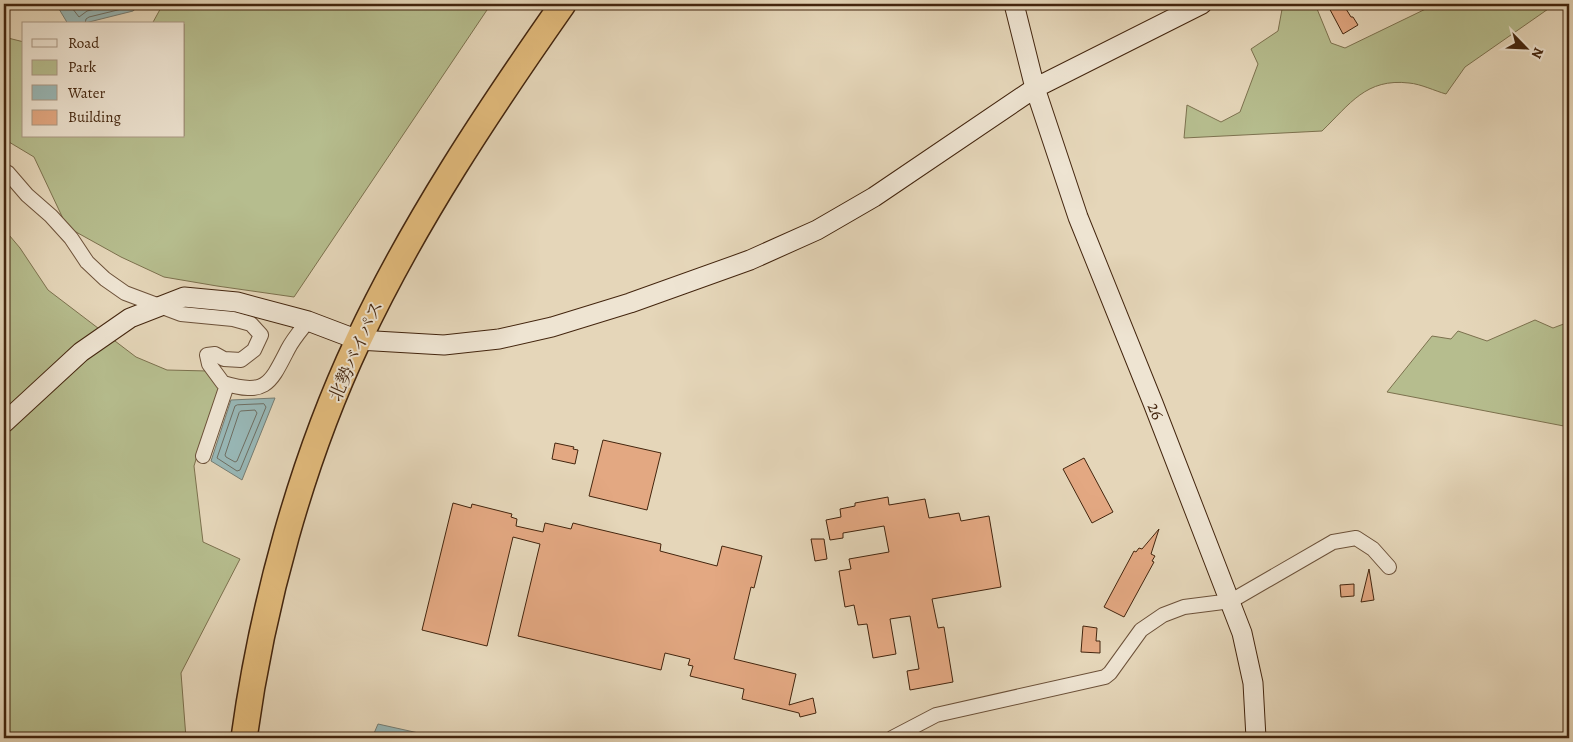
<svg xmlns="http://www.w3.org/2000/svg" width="1573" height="742" viewBox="0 0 1573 742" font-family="Alegreya,'Noto Serif JP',serif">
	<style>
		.green { fill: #b6bd8e; stroke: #7c714e }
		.water { fill: #98b7b6; stroke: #767d73 }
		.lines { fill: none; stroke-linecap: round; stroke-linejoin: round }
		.shore { stroke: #6e6e62; stroke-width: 1 }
		.building { fill: #e3a882; stroke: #43250e }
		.street-casing { stroke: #6c5139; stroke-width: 16 }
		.secondary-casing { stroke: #43250e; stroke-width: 21 }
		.highway-casing { stroke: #43250e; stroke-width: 28 }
		.street { stroke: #eee4d2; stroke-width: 14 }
		.secondary { stroke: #eee4d2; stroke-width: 19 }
		.highway { stroke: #e2bb7c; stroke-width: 25 }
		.labels { text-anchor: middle; stroke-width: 4; stroke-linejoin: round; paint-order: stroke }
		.street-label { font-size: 18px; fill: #43250e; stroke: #eee4d2 }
	</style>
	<rect width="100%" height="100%" fill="#e5d6b9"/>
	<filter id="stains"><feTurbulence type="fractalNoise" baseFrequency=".004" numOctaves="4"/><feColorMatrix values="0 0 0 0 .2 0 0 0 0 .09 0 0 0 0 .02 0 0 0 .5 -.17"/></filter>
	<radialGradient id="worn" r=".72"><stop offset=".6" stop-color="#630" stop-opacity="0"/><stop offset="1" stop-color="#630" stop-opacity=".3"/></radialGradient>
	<path class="green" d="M163,4h328l-197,293 -77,-11 -53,-9 -43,-20 -54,-30 -33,-70 -30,-18v-102l20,5v94h160v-112h-32z
		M1283,4h32l16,39 14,5 91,-44h115v3l-86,60 -19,27c-11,-3 -25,-10 -37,-11 -43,-5 -59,21 -87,48l-138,7 3,-33 34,17 19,-10 18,-48 -7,-15 27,-18z
		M4,229l16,19 28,42 88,67 31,13 41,1 13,18 -18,47 -9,30 9,76 37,17 -59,114 5,65h-182z
		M1535,320l18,8 16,-6v105l-182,-35 45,-56 19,3 7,-8 29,10z"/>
	<path class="water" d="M56,4h85l-8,7 -52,13h-13z
		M275,398l-33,82 -31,-19 20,-61z
		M378,724l63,14h-69z"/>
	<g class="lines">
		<path class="shore" d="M69,4l10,13 8,-6 29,-7
			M85,24l1,-5 3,-2 41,-10 4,-3
			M264,404l2,3 -26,63 -3,1 -20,-13 18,-52 2,-1z
			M241,411l14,-1 2,3 -20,48 -2,1 -9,-5 -1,-2 14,-42z"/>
	</g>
	<path class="building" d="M1327,4h16l8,13h2l5,8 -15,9z
		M603,440l58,13 -14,57 -58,-14z
		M555,443l19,4 -1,2 5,1 -3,14 -23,-5z
		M1084,458l29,54 -21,11 -29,-54z
		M888,497l1,8 36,-6 4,19 30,-5 2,8 28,-5 12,71 -69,12 6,29 6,-1 9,55 -43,8 -3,-19 12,-2 -9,-53 -20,3 6,35 -23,4 -6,-34 -9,1 -4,-20 -9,2 -6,-36 12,-2 -2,-10 40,-7 -5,-26 -41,7v5l-13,2 -4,-20 15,-3 -1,-8 15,-3v-3z
		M453,503l18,5 1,-4 40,10 -1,3 6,2 -1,7 27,6 2,-9 26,6 2,-6 16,4 72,17 -1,7 57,15 5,-20 40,10 -8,32 -3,-1 -17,72 62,15 -7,31 24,-7 3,15 -16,4 -1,-4 -57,-14 2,-10 -54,-13 3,-10 -5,-1 2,-6 -25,-6 -4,17 -143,-34 22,-92 -27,-7 -26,109 -65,-16z
		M1159,529l-8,25 4,2 -3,5 2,1 -30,55 -20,-10 30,-56 2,1 3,-4 3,1z
		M811,539h13l3,20 -12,2z
		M1369,569l5,31 -13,2z
		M1354,584v12l-13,1 -1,-12z
		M1083,626l14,2 -1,13h4v12l-19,-1z"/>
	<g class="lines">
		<g class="street-casing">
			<path id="street" d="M4,171l4,2 19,22 24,21 20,22 16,24 18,17 20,14 56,21 52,5 18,5 10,11 -7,15 -13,10 -17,-1 -9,-5 -8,1 2,9 14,19c43,13 47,1 65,-34 5,-10 13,-19 20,-28
				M203,456l24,-71
				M892,738l44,-23 169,-38 5,-4 31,-43 22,-15 21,-8 47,-6 102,-59 23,-4 17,11 16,18"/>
		</g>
		<g class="secondary-casing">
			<path id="secondary" d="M1202,4l-167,84 43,129 75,186 89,230 11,50 3,55
				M4,423l77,-71 49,-34 54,-21 53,5 71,19 50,19 86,5 55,-6 53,-12 78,-24 120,-43 67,-30 57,-33 161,-109 -21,-84"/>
		</g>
		<g class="highway-casing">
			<path id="highway" d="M244,738c18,-132 57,-276 114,-397 56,-119 130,-230 205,-337"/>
		</g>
		<use href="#street" class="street"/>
		<use href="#secondary" class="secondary"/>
		<use href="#highway" class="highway"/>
	</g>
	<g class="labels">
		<g class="street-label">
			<text transform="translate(356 351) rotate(-66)" y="6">北勢バイパス</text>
			<text transform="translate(1156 411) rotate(68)" y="6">26</text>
		</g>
	</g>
	<rect width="1573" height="742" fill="none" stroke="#e5d6b9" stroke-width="20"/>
	<rect x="5" y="5" width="1563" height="732" fill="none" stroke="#43250e" stroke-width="2.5"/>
	<rect x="10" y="10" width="1553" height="722" fill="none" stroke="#43250e"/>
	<rect x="22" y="22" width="162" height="115" fill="#eee4d2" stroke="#aa9884"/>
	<rect x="32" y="39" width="25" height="8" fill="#eee4d2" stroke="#aa9884"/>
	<text x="68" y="48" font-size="15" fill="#43250e">Road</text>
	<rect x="32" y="60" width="25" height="15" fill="#b6bd8e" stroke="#aa9884"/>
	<text x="68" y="72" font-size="15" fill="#43250e">Park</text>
	<rect x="32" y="85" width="25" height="15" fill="#98b7b6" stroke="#aa9884"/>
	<text x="68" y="98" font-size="15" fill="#43250e">Water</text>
	<rect x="32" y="110" width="25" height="15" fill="#e3a882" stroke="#aa9884"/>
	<text x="68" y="122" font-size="15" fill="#43250e">Building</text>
	<g transform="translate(1526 48) rotate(114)" stroke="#eee4d2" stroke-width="4" paint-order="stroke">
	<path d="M0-4L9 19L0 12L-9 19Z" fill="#43250e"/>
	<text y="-8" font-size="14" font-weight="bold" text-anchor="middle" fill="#43250e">N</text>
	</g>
	<rect width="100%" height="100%" filter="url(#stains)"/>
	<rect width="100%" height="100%" fill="url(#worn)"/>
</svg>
